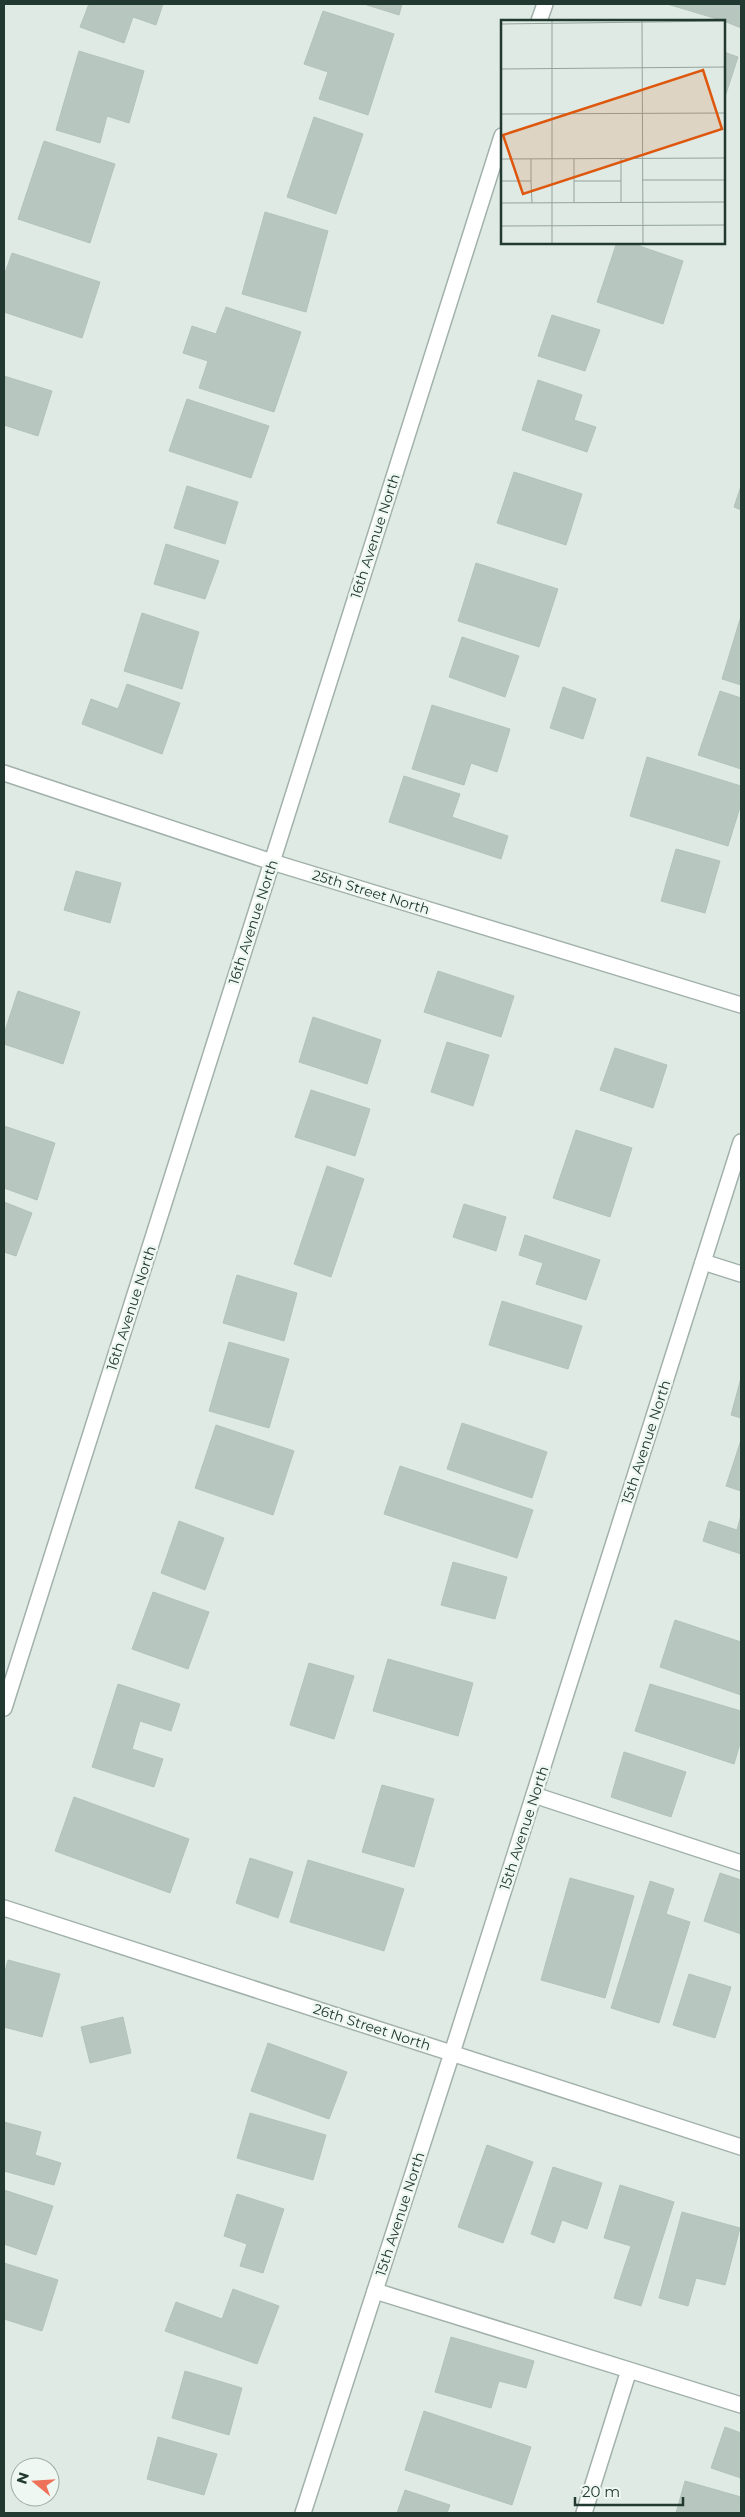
<svg xmlns="http://www.w3.org/2000/svg" width="745" height="2517" viewBox="0 0 745 2517" font-family="Montserrat,sans-serif">
	<style>
		.building { fill: #b7c7c0; stroke: #b2c3bb }
		.lines { fill: none; stroke-linecap: round; stroke-linejoin: round }
		.lane-casing { stroke: #a2b1ab; stroke-width: 18 }
		.street-casing { stroke: #a2b1ab; stroke-width: 18 }
		.lane { stroke: #fff; stroke-width: 15 }
		.street { stroke: #fff; stroke-width: 15 }
		.labels { text-anchor: middle; stroke-width: 5; stroke-linejoin: round; paint-order: stroke }
		.street-label { font-size: 14px; fill: #213931; stroke: #eff7f2 }
		.inset-road { fill: none; stroke: #93a39c; stroke-width: 1 }
		.view { fill: #de570e; fill-opacity: 0.15; stroke: #de570e; stroke-width: 2.5 }
		.inset-edge { fill: none; stroke: #213931; stroke-width: 2.5 }
	</style>
	<rect width="100%" height="100%" fill="#dfeae4"/>
	<path class="building" d="M89,4h74l-7,21 -23,-8 -9,26 -44,-16z
		M364,4h38l-3,11z
		M667,4h74v24l-17,-7z
		M323,11l71,23 -26,81 -49,-16 9,-27 -24,-8z
		M79,51l65,20 -15,52 -22,-7 -7,27 -44,-13z
		M724,52l14,5 -14,43z
		M314,117l49,17 -27,80 -49,-17z
		M44,141l71,23 -25,79 -72,-24z
		M265,212l63,19 -22,81 -64,-18z
		M617,242h11l55,19 -20,63 -66,-22z
		M12,253l88,29 -18,56 -78,-26v-36z
		M226,307l75,25 -27,80 -75,-24 9,-27 -25,-8 9,-27 24,8z
		M552,315l48,15 -15,41 -47,-15z
		M4,376l48,15 -14,45 -34,-11z
		M538,380l44,15 -8,25 22,7 -9,25 -65,-22z
		M187,399l82,27 -18,52 -82,-27z
		M514,472l68,22 -16,51 -69,-22z
		M187,486l51,16 -13,42 -51,-16z
		M741,486v24l-7,-3z
		M166,544l53,17 -14,38 -51,-15z
		M476,563l82,26 -19,58 -81,-26z
		M142,613l57,19 -17,57 -58,-18z
		M741,616v69l-19,-6z
		M462,637l57,19 -14,41 -56,-20z
		M127,684l53,19 -18,51 -80,-30 9,-25 27,10z
		M563,687l33,12 -13,40 -33,-11z
		M720,691l21,7v71l-43,-14z
		M432,705l78,24 -13,43 -26,-9 -7,22 -52,-16z
		M647,757l94,29v18l-13,42 -98,-30z
		M404,776l56,18 -8,23 56,19 -7,23 -112,-37z
		M676,849l44,12 -15,52 -44,-12z
		M76,871l45,12 -11,40 -46,-13z
		M438,971l76,25 -13,41 -77,-25z
		M18,991l62,21 -17,52 -59,-20v-10z
		M313,1017l68,23 -14,44 -68,-22z
		M447,1042l42,13 -16,51 -42,-14z
		M615,1048l52,17 -14,43 -53,-18z
		M311,1090l59,19 -15,47 -60,-19z
		M4,1126l51,17 -18,57 -33,-12z
		M576,1130l56,18 -22,69 -57,-19z
		M327,1166l37,13 -33,98 -37,-13z
		M4,1202l28,11 -16,43 -12,-4z
		M464,1204l42,13 -10,34 -43,-14z
		M525,1235l75,25 -14,40 -50,-16 7,-21 -24,-8z
		M237,1275l60,18 -13,48 -61,-18z
		M502,1301l80,25 -14,43 -79,-24z
		M229,1342l60,17 -20,69 -60,-17z
		M741,1378v40l-10,-3z
		M462,1423l85,29 -15,46 -85,-29z
		M216,1425l78,26 -21,64 -78,-27z
		M741,1440v51l-15,-5z
		M400,1466l133,44 -16,48 -133,-44z
		M741,1515v39l-38,-13 6,-20 28,9z
		M179,1521l45,17 -19,52 -44,-17z
		M453,1562l54,15 -12,42 -54,-14z
		M153,1592l56,20 -21,57 -56,-20z
		M675,1620l66,22v53l-81,-28z
		M388,1659l85,24 -15,53 -85,-25z
		M309,1663l45,13 -20,63 -44,-14z
		M118,1684l62,20 -9,27 -31,-10 -8,28 31,10 -9,28 -62,-20z
		M650,1684l91,27v29l-7,24 -99,-33z
		M624,1752l62,20 -15,45 -60,-20z
		M382,1785l52,14 -20,68 -52,-15z
		M74,1797l115,42 -19,54 -115,-42z
		M250,1858l43,14 -15,46 -42,-15z
		M308,1860l96,29 -20,62 -94,-29z
		M720,1873l21,7v54l-37,-13z
		M570,1878l64,18 -29,102 -64,-18z
		M650,1881l24,8 -8,25 24,8 -31,101 -48,-15z
		M8,1960l52,14 -18,63 -38,-10v-52z
		M689,1974l42,13 -16,51 -42,-13z
		M123,2017l8,36 -41,10 -9,-36z
		M268,2043l79,29 -18,47 -78,-28z
		M250,2113l76,22 -13,45 -76,-22z
		M4,2122l37,10 -6,23 26,8 -7,22 -50,-14z
		M487,2145l46,17 -30,81 -45,-16z
		M553,2167l49,16 -15,46 -25,-9 -8,23 -23,-9z
		M620,2185l54,17 -33,104 -27,-8 17,-52 -27,-8z
		M4,2190l49,16 -17,49 -32,-11z
		M237,2194l47,15 -21,64 -23,-7 7,-22 -23,-8z
		M682,2212l58,16 -15,57 -29,-7 -8,28 -29,-8z
		M4,2263l54,17 -16,51 -38,-12z
		M233,2289l46,17 -22,58 -92,-33 11,-29 46,17z
		M451,2337l83,24 -8,27 -27,-7 -8,27 -56,-16z
		M185,2371l57,17 -13,47 -57,-17z
		M424,2411l107,36 -19,58 -107,-35z
		M725,2427l16,6v45l-30,-10z
		M158,2437l59,17 -13,41 -57,-16z
		M685,2481l56,16v16h-65z
		M405,2490l45,15 -3,8h-50z"/>
	<g class="lines">
		<g class="lane-casing">
			<path id="lane" d="M703,1262l38,12
				M534,1795l207,68
				M375,2291l254,79
				M584,2513l45,-143 112,35"/>
		</g>
		<g class="street-casing">
			<path id="street" d="M539,21l6,-17
				M4,773l268,89 469,143
				M4,1708l498,-1572
				M4,1908l737,239
				M303,2513l149,-460 289,-911"/>
		</g>
		<use href="#lane" class="lane"/>
		<use href="#street" class="street"/>
	</g>
	<g class="labels">
		<g class="street-label">
			<text transform="translate(375 536) rotate(-72)" y="5">16th Avenue North</text>
			<text transform="translate(371 892) rotate(17)" y="5">25th Street North</text>
			<text transform="translate(253 922) rotate(-72)" y="5">16th Avenue North</text>
			<text transform="translate(131 1308) rotate(-72)" y="5">16th Avenue North</text>
			<text transform="translate(646 1442) rotate(-72)" y="5">15th Avenue North</text>
			<text transform="translate(524 1828) rotate(-72)" y="5">15th Avenue North</text>
			<text transform="translate(372 2027) rotate(18)" y="5">26th Street North</text>
			<text transform="translate(400 2214) rotate(-72)" y="5">15th Avenue North</text>
		</g>
	</g>
	<g transform="translate(501 20)">
		<rect width="224" height="224" fill="#dfeae4"/>
		<path class="inset-road" d="M51,1v222M141,1l1,222M0,4l224,-3M0,49l224,-2M0,94l224,-1M120,138v44M0,139l224,-1M30,139v22M141,160h83M0,161h30l1,22M73,161v-22M73,182v-21h47M0,183l224,-1M0,206l224,-1"/>
		<path class="view" d="M202,50l19,59 -199,65 -20,-59z"/>
		<rect width="224" height="224" class="inset-edge"/>
	</g>
	<rect width="745" height="2517" fill="none" stroke="#213931" stroke-width="10"/>
	<g transform="translate(35 2482) rotate(288)"><circle r="24" fill="#eff7f2" stroke="#9daba5"/>
	<path d="M0-4L9 19L0 12L-9 19Z" fill="#ee7159"/>
	<text y="-8" font-size="14" font-weight="bold" text-anchor="middle" fill="#213931">N</text>
	</g>
	<path d="M575 2497v8h108v-8" fill="none" stroke="#213931" stroke-width="2.5"/>
	<text x="582" y="2497" font-size="15" fill="#213931" stroke="#eff7f2" stroke-width="4" paint-order="stroke">20 m</text>
</svg>
